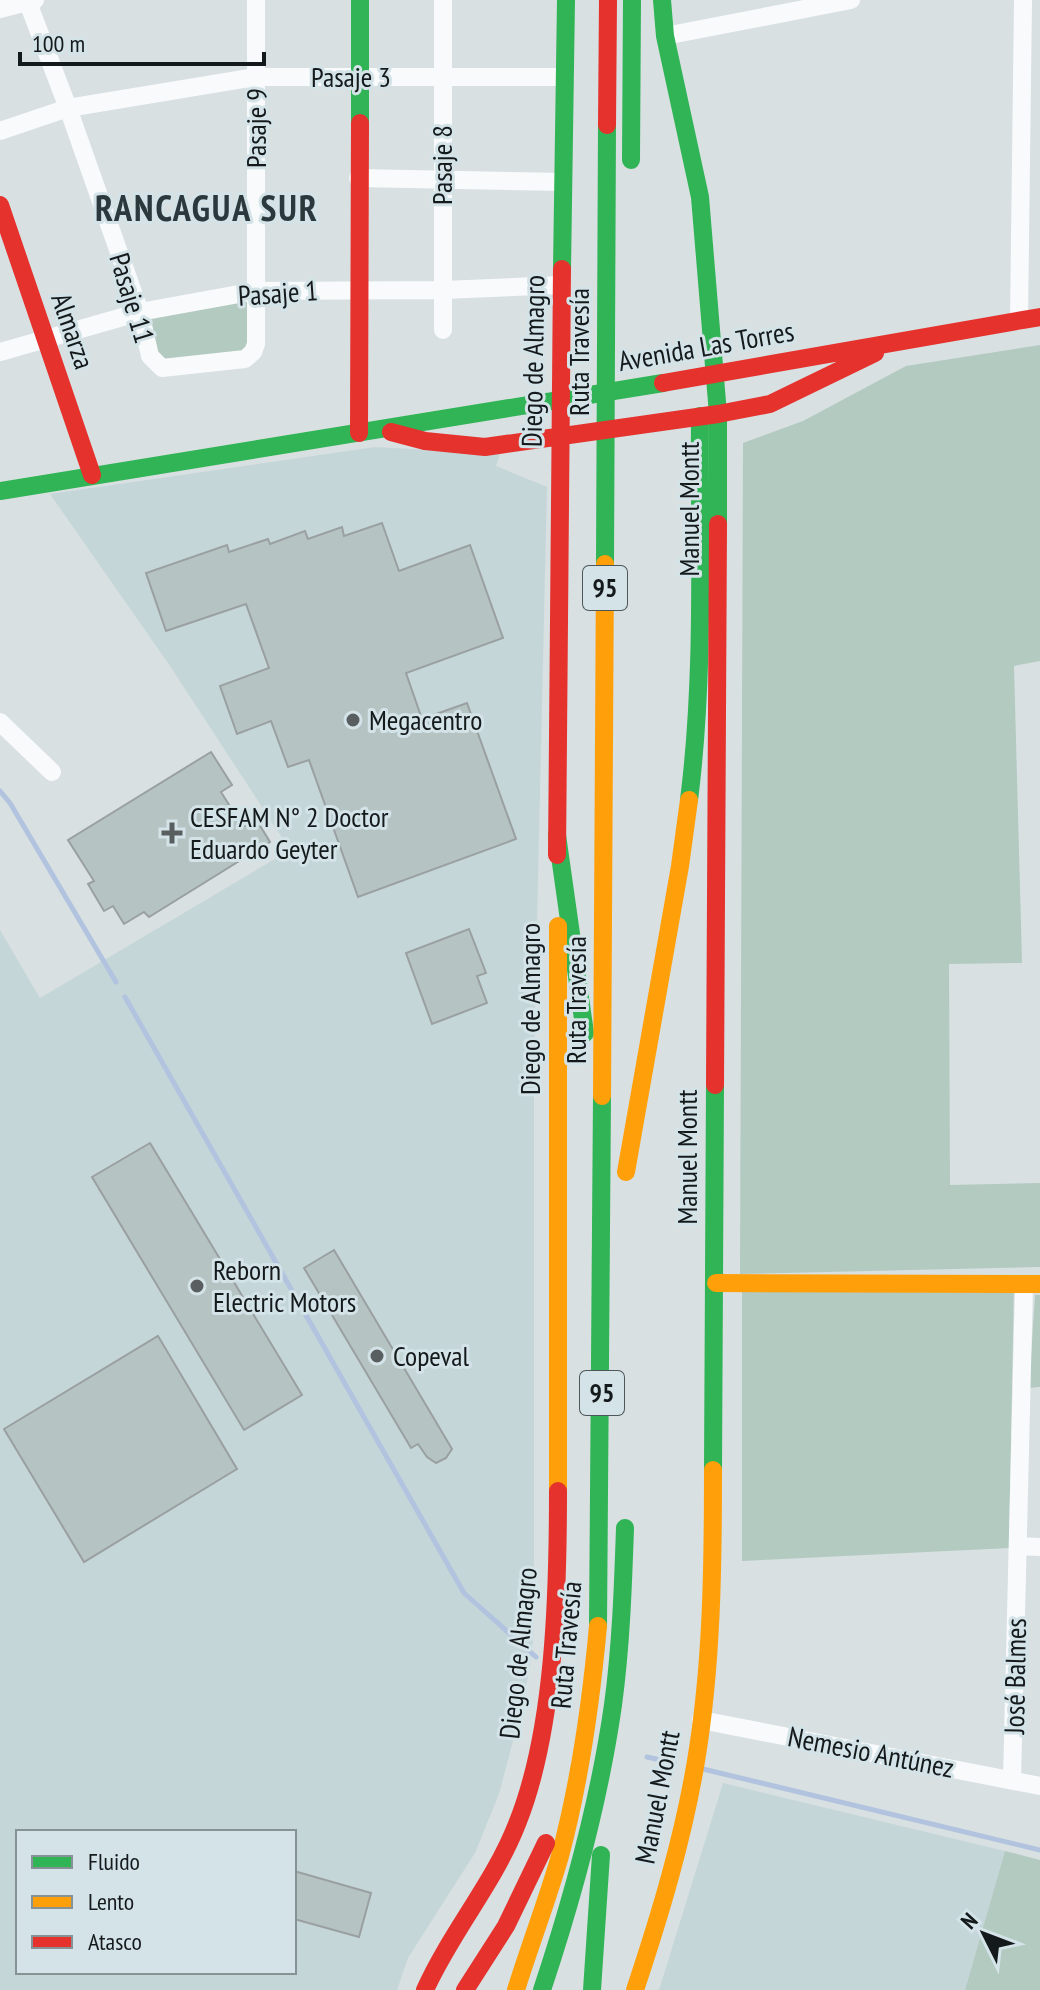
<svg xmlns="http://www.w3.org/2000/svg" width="1040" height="1990" viewBox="0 0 1040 1990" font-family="'PT Sans Narrow',sans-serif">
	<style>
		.built { fill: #c5d6d9; fill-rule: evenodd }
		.green { fill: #b2cac0 }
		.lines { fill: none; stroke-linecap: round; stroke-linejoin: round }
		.stream { stroke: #b1c3de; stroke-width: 5 }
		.building { fill: #b5c3c3; stroke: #9aa0a1; stroke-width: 2 }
		.street { stroke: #f9fafb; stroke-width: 18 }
		.fast { stroke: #30b455; stroke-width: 18 }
		.slow { stroke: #ff9f0a; stroke-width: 18 }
		.jam { stroke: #e5322d; stroke-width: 18 }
		.poi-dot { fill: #595f61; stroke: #d3e3e7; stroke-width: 3 }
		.labels { text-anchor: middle; stroke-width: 6; stroke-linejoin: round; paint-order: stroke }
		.shield { fill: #d3e3e7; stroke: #4d5658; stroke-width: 2 }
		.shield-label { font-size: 26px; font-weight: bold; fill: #14191b }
		.street-label { font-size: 28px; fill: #14191b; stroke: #d3e3e7 }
		.poi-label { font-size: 28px; fill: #14191b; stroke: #d3e3e7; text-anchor: start }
		.district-label { font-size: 36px; font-weight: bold; letter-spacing: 2px; fill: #2c393c; stroke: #d3e3e7 }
	</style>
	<rect width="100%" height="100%" fill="#d8e0e2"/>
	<path class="built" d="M375,447l125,7 -4,12 51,21 -13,567v577l-5,42 -12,53 -18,68 -24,59 -67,105 -11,32h-397v-1060l40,68 250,-148 -120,-184 -120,-172zM18,1832h276v140h-276z
		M723,1783l282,68 -40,139h-306z"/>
	<path class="green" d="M255,291l-2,61 -91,16 -22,-56z
		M1040,345v316l-26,5 8,297 -73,1 1,221 90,-2v84l-300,7 3,-831 60,-22 103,-55z
		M1014,1281l-5,267 -267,13v-274z
		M1035,1295h5v92l-11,1z
		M1005,1851l35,9v130h-75z"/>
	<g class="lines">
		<path class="stream" d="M0,791l10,12 106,179
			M125,997l339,596 72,64
			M647,1757l27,6
			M703,1769l337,81"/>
	</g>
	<path class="building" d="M382,523l17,48 71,-26 33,93 -97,35 16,46 45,-16 49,136 -158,58 -49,-137 -21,7 -17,-46 -34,13 -17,-48 49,-18 -23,-64 -80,27 -20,-58 81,-28 2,7 39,-13 2,5 35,-13 3,8 34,-12 2,9z
		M211,752l21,33 -11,7 22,35 13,-8 14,23 -121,75 -5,-5 -20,12 -11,-18 -9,5 -16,-27 6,-3 -26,-41z
		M469,929l17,44 -9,3 10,27 -55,21 -26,-71z
		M150,1143l152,252 -58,35 -152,-253z
		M334,1250l118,199 -6,9 -10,5 -9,-6 -9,-13 -7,4 -107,-180z
		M158,1336l79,133 -153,93 -80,-133z
		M294,1871l77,22 -12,44 -65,-18z"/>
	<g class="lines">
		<path class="street" d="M27,0l41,108 72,204 10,44 12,12 83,-9 8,-7 3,-8v-344
			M443,0v330
			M0,9l35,-9
			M665,36l186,-36
			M0,131l68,-23 188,-31h309
			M358,178l205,4
			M1019,321l4,-321
			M0,352l140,-40 115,-21 188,-1 119,-5
			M0,722l52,50
			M1018,1546l22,1
			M701,1720l339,66
			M1012,1780l12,-495"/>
		<path class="fast" d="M662,0l3,36 35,161 18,217v110
			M360,123v-123
			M631,160l1,-160
			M562,269l4,-269
			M0,491l663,-108
			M605,564l2,-439
			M689,800c16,-126 10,-256 11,-384
			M557,835l28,198
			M713,1470l2,-385
			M598,1626l4,-530
			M542,1990c31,-93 57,-187 71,-285 8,-59 10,-118 12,-177
			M592,1990l9,-135"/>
		<path class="slow" d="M558,926v565
			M602,1096l3,-532
			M626,1172l54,-306 9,-66
			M716,1283l324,1
			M516,1990c14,-45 31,-89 44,-134 20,-75 31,-153 38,-230
			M635,1990c25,-75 48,-151 61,-229 16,-96 17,-194 17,-291"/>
		<path class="jam" d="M607,125l1,-125
			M0,205l92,270
			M663,383l377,-66
			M391,432l34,9 60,6 233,-33 52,-10 105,-51
			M359,433l1,-310
			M557,855l5,-586
			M715,1085l3,-561
			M425,1990c26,-58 69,-107 92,-166 38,-94 41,-231 41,-333
			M465,1990l41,-64 40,-83"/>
	</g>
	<g class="poi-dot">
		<circle cx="353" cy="720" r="8"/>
		<path d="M168 821h8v8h8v8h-8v8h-8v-8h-8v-8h8z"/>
		<circle cx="197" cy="1286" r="8"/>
		<circle cx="377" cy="1356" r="8"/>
	</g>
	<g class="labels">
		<g class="shield">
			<rect x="583" y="566" width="44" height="44" rx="6"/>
			<rect x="580" y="1371" width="44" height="44" rx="6"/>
		</g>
		<g class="shield-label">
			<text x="605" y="597">95</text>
			<text x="602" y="1402">95</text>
		</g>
		<g class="street-label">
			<text x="351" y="87">Pasaje 3</text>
			<text transform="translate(256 128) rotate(-90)" y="10">Pasaje 9</text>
			<text transform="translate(442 165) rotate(-90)" y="10">Pasaje 8</text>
			<text transform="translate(278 293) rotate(-4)" y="10">Pasaje 1</text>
			<text transform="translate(132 298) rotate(73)" y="10">Pasaje 11</text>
			<text transform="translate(73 331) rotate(71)" y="10">Almarza</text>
			<text transform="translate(706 346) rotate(-10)" y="10">Avenida Las Torres</text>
			<text transform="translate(579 352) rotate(-90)" y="10">Ruta Travesía</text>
			<text transform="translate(533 361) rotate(-89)" y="10">Diego de Almagro</text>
			<text transform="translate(689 509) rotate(-90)" y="10">Manuel Montt</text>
			<text transform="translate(576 1000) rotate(-90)" y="10">Ruta Travesía</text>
			<text transform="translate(530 1009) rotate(-90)" y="10">Diego de Almagro</text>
			<text transform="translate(687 1157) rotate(-90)" y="10">Manuel Montt</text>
			<text transform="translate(566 1645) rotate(-85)" y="10">Ruta Travesía</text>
			<text transform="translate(518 1653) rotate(-84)" y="10">Diego de Almagro</text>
			<text transform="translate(1015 1676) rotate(-89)" y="10">José Balmes</text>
			<text transform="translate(871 1752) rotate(11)" y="10">Nemesio Antúnez</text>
			<text transform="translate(657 1797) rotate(-79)" y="10">Manuel Montt</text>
		</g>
		<g class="poi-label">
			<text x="369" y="730">Megacentro</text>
			<text x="190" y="827">CESFAM N° 2 Doctor<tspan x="190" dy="32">Eduardo Geyter</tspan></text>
			<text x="213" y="1280">Reborn<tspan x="213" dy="32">Electric Motors</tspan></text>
			<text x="393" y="1366">Copeval</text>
		</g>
		<g class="district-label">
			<text x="207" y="221">RANCAGUA SUR</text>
		</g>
	</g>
	<rect x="16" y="1830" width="280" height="144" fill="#d3e3e7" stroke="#879295" stroke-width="2"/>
	<rect x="32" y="1856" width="40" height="12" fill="#30b455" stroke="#879295" stroke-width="2"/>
	<text x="88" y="1870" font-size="24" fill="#14191b">Fluido</text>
	<rect x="32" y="1896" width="40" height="12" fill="#ff9f0a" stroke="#879295" stroke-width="2"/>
	<text x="88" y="1910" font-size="24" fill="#14191b">Lento</text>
	<rect x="32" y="1936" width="40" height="12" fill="#e5322d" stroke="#879295" stroke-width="2"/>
	<text x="88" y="1950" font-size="24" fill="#14191b">Atasco</text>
	<g transform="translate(984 1934) rotate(312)" stroke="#d3e3e7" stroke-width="6" paint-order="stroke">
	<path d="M0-6L14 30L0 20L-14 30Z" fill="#14191b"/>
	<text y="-12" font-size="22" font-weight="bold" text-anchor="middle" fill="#14191b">N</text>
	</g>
	<path d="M20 52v12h244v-12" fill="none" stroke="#14191b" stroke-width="4"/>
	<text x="32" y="52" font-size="24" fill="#14191b" stroke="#d3e3e7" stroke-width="6" paint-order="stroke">100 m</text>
</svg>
